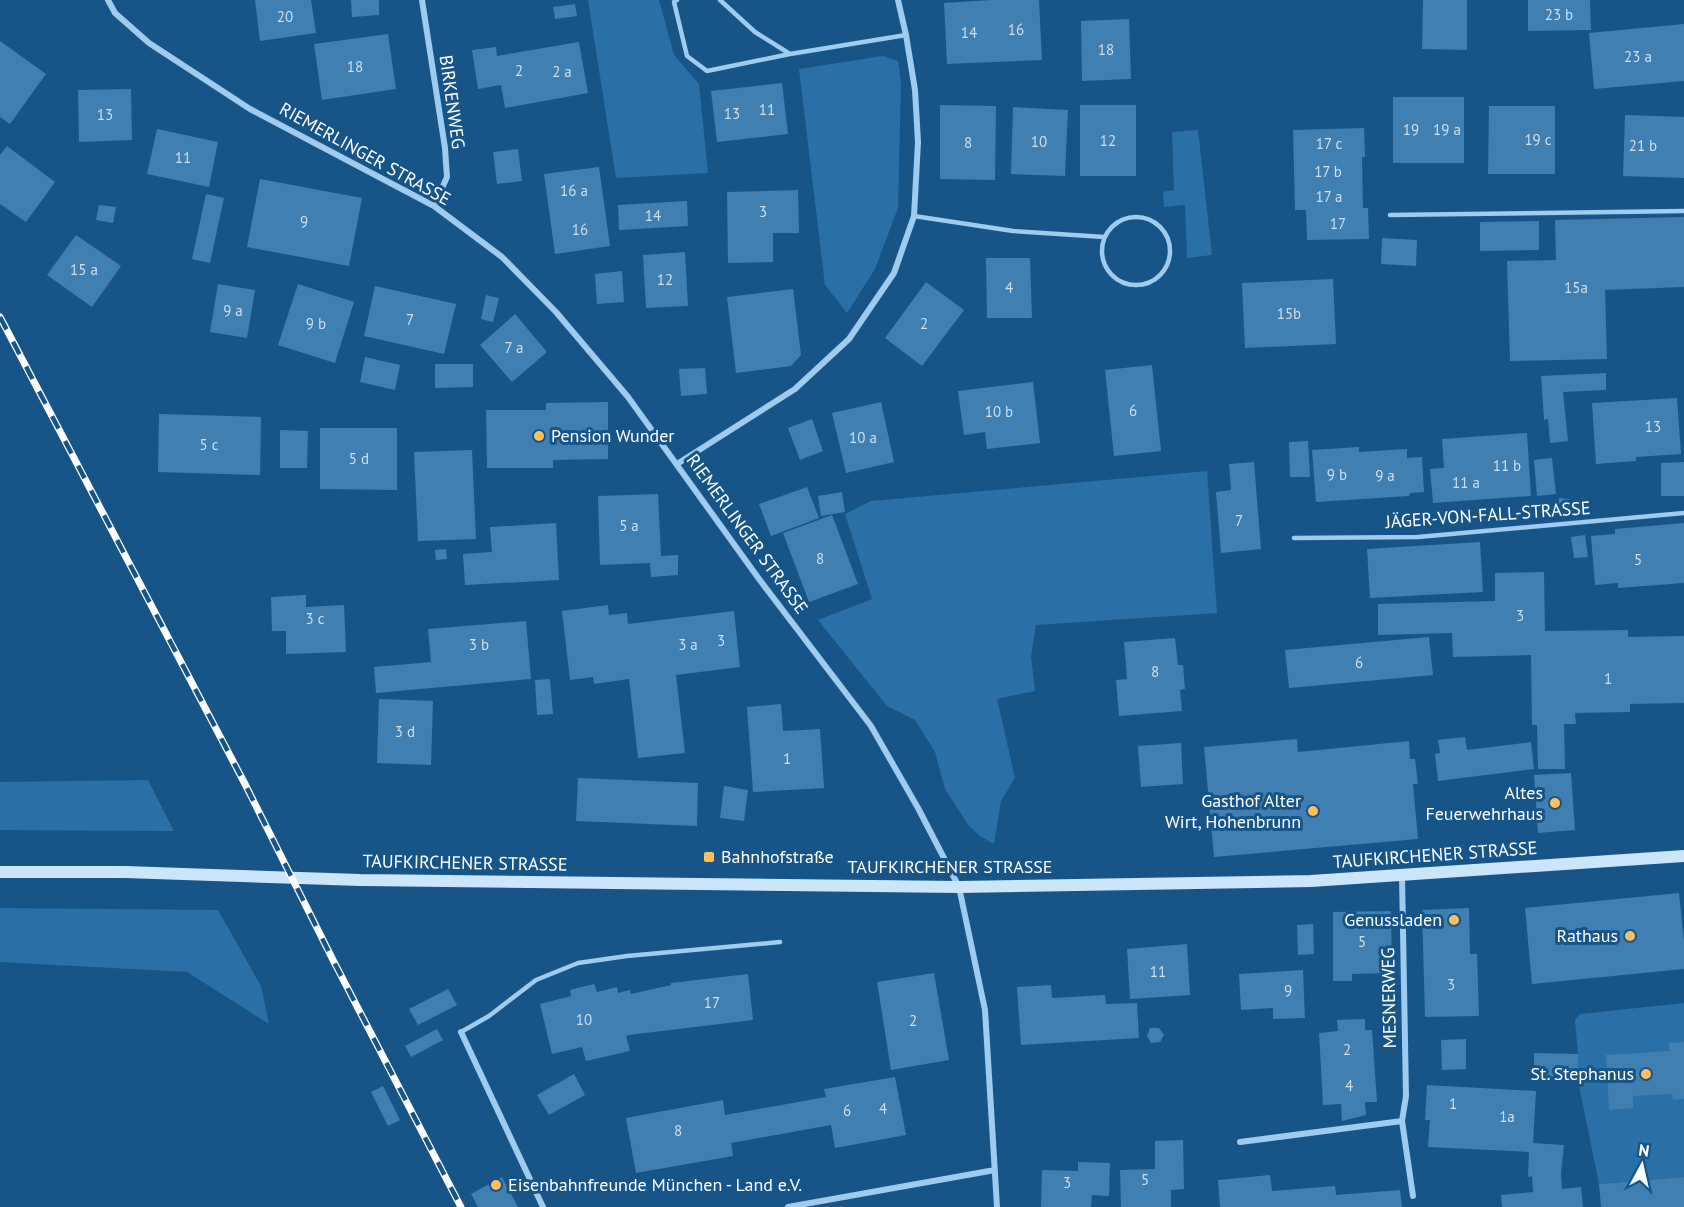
<svg xmlns="http://www.w3.org/2000/svg" width="1684" height="1207" viewBox="0 0 1684 1207" font-family="'PT Sans',sans-serif">
	<style>
		.green { fill: #296fa8 }
		.building { fill: #3f7fb2 }
		.lines { fill: none; stroke-linecap: round; stroke-linejoin: round }
		.service { stroke: #9ecbee; stroke-width: 4.5 }
		.minor { stroke: #9ecbee; stroke-width: 6 }
		.secondary { stroke: #cce5fa; stroke-width: 12 }
		.rail-casing { stroke: #fff; stroke-width: 7 }
		.rail { stroke: #175589; stroke-width: 4.5; stroke-dasharray: 14; stroke-linecap: butt }
		.poi-dot { fill: #ffbf5c; stroke: #175589; stroke-width: 2 }
		.labels { text-anchor: middle; stroke-width: 6; stroke-linejoin: round; paint-order: stroke }
		.number-label { font-size: 15px; fill: #cfdfec }
		.street-label { font-size: 18px; fill: #fff; stroke: #175589 }
		.poi-label { font-size: 18px; fill: #fff; stroke: #175589; text-anchor: end }
	</style>
	<rect width="100%" height="100%" fill="#175589"/>
	<path class="green" d="M588,0h71l15,55 25,29 9,89 -92,5z
		M883,56l15,5 3,21 -3,126 -23,61 -28,44 -22,-28 -26,-216z
		M1198,130l14,125 -25,3 -2,-53 -21,2 -1,-15 11,-2 -2,-58z
		M1207,471l10,142 -181,12 -5,32 4,34 -38,8 18,79 -14,23 -7,43 -14,-8 -11,-10 -24,-37 -10,-37 -20,-32 -28,-14 -69,-86 54,-21 -27,-85 26,-13z
		M148,780l26,51 -174,-1v-48z
		M0,908l218,2 43,76 8,38 -82,-52 -187,-10z
		M1684,1003v174l-85,7 -21,-103v-27l-3,-34 5,-6z"/>
	<path class="building" d="M255,0h56l5,33 -56,8z
		M351,0h28v15l-27,2z
		M991,0h48l3,60 -95,4 -3,-61z
		M1423,0h44v50l-45,-1z
		M1528,0h62l1,30 -63,1z
		M575,4l2,12 -22,3 -2,-12z
		M1129,19l2,60 -49,2 -1,-60z
		M1684,24v57l-90,8 -5,-56z
		M388,34l8,55 -74,11 -8,-56z
		M0,41l46,33 -36,50 -10,-7z
		M579,42l9,51 -83,15 -4,-23 -23,4 -6,-39 24,-3 1,9z
		M782,83l6,51 -71,8 -6,-51z
		M131,89l1,51 -53,2 -1,-52z
		M1393,97h71v66h-71z
		M940,105l56,1 -1,74 -55,-1z
		M1080,105h56v71h-56z
		M1489,106h66v68h-67z
		M1013,107l55,3 -3,66 -54,-2z
		M1625,115l59,2v61l-61,-2z
		M1364,128l1,29h-3l1,51h5l1,31 -62,1 -1,-30h-11l-2,-80z
		M157,129l61,13 -9,45 -62,-13z
		M7,146l48,36 -29,40 -26,-18v-49z
		M518,149l4,32 -25,3 -4,-32z
		M599,167l11,79 -55,8 -11,-80z
		M260,179l102,19 -13,68 -102,-19z
		M798,190l1,43h-26v29l-45,1 -1,-71z
		M206,194l18,4 -14,65 -18,-4z
		M687,201l1,25 -69,4 -1,-25z
		M99,205l17,2 -3,16 -17,-3z
		M1684,217v70l-79,3 2,69 -97,2 -3,-100 49,-1 -1,-40z
		M1539,221v29l-59,1v-29z
		M76,235l45,31 -29,41 -45,-32z
		M1382,238l35,2 -1,26 -35,-2z
		M685,252l3,54 -42,2 -3,-53z
		M986,258h44l2,60h-45z
		M622,271l2,31 -27,2 -2,-30z
		M1333,279l3,65 -91,4 -3,-65z
		M926,282l38,28 -42,56 -37,-28z
		M218,284l37,6 -8,48 -37,-6z
		M298,284l56,18 -19,61 -57,-18z
		M375,286l81,18 -12,50 -80,-18z
		M793,289l8,66 -10,11 -55,7 -9,-76z
		M486,295l13,3 -6,24 -12,-3z
		M515,314l32,38 -35,30 -32,-37z
		M365,357l35,8 -5,25 -35,-8z
		M435,364h38v23l-38,1z
		M1152,365l9,86 -47,5 -9,-86z
		M705,368l2,26 -26,2 -2,-27z
		M1606,373v17l-43,2 5,49 -18,2 -2,-24 -4,1 -3,-44z
		M1033,382l7,61 -53,6 -2,-17 -21,3 -6,-44z
		M1677,398l4,56 -45,3v4l-40,3 -4,-61z
		M608,402v57l-55,1v8h-66l-1,-58h60v-7z
		M881,402l13,60 -48,11 -14,-60z
		M159,414l102,3 -1,58 -102,-3z
		M812,419l11,32 -23,9 -12,-32z
		M320,428h77v62l-77,-1z
		M280,430l28,1 -1,37h-27z
		M1527,433l4,63 -98,7 -3,-34 14,-1 -2,-29z
		M1308,441l2,36h-20l-1,-35z
		M1359,447v5l48,-3v9l15,-1 2,35 -14,1 -1,3 -93,6 -4,-52z
		M472,450l4,89 -58,2 -4,-89z
		M1552,458l4,36 -19,2 -3,-36z
		M1254,462l7,87 -40,4 -5,-61 15,-2 -2,-26z
		M1684,462v34h-23v-33z
		M807,487l12,31 -48,18 -12,-32z
		M842,492l3,20 -24,4 -3,-20z
		M658,494l3,62 17,-1v20l-27,2 -1,-14 -50,2 -2,-69z
		M1559,498l11,1v8l-12,-1z
		M832,515l26,69 -49,18 -26,-69z
		M556,523l3,57 -94,5 -2,-31 29,-2 -2,-25z
		M1684,523v60l-66,5v-5l-23,2 -4,-49 24,-2v-5z
		M1585,535l3,22 -14,1 -3,-21z
		M1480,542l3,50 -113,6 -3,-49z
		M446,549l1,10 -11,1 -1,-10z
		M1544,572l1,59 83,-1v7l56,-1v67l-54,1v8l-55,1 1,11h-12l1,45h-27l-1,-44h-5l-1,-70 -78,2 -1,-24 -74,2v-31l117,-3v-28z
		M306,595v12l38,-2 2,47 -60,2v-23h-14l-1,-34z
		M608,605l1,10 18,-2 1,11 106,-13 6,56 -64,8 9,78 -47,5 -9,-79 -35,5 -1,-7 -23,3 -8,-69z
		M526,621l5,58 -155,14 -2,-26 57,-5 -3,-33z
		M1429,637l4,38 -144,13 -4,-38z
		M1175,638l3,27h5l2,24 -5,1 2,21 -63,5 -3,-36 11,-1 -3,-37z
		M550,679l3,35 -16,1 -2,-35z
		M379,699l54,2 -2,64 -54,-2z
		M781,704l2,27 37,-2 4,59 -71,4 -6,-85z
		M1465,737l2,13 64,-8 3,27 -96,12 -3,-27 5,-1 -2,-13z
		M1297,739l1,13 111,-11 1,18h5l3,25h-5l5,55 -204,18 -10,-110z
		M1181,743l2,41 -42,3 -3,-41z
		M1571,773l4,57 -37,3 -4,-58z
		M578,778l120,5 -1,43 -121,-5z
		M724,786l24,4 -4,31 -24,-3z
		M1679,893l5,48v28l-152,15 -7,-76z
		M1469,908l1,46h7l2,62 -54,1 -3,-107z
		M1391,911l1,62 -40,1v7h-19v-69z
		M1313,924l1,30 -16,1 -1,-30z
		M1187,944l3,51 -60,4 -3,-50z
		M1303,970l2,48 -32,1v-11l-32,2 -2,-36z
		M934,973l15,87 -58,10 -14,-88z
		M748,974l5,46 -124,15 -3,1 4,15 -44,10 -4,-14 -30,7 -12,-50 31,-8 -1,-6 24,-6 3,8 20,-5 1,6 12,-3 1,4 40,-9v-2z
		M1051,985l1,13 53,-3 1,9 31,-1 2,35 -118,7 -4,-58z
		M448,989l9,16 -39,20 -9,-16z
		M1365,1019v11h7l5,72h-12l1,13 -24,6 -1,-17 -18,1 -4,-72 19,-2 -1,-11z
		M1150,1028h9l5,7 -4,7 -9,1 -4,-7z
		M437,1029l6,11 -32,17 -6,-11z
		M1466,1039v30l-24,1 -1,-30z
		M1684,1042v57l-11,1 -1,-6 -39,2v12l-24,2 -3,-55 63,-4v-8z
		M1534,1053l44,1v27l-44,-1z
		M574,1074l11,21 -36,20 -12,-20z
		M895,1077l11,58 -71,13 -4,-23 -100,18 2,13 -97,17 -10,-55 97,-18 2,15 101,-18 -2,-8z
		M1427,1085l109,6 -3,52 31,2 -3,28 1,16 19,-2 2,20h-81l-1,-12 32,-3 -1,-16 -4,1 1,-25 -101,-5 2,-27h-5z
		M383,1086l17,34 -12,6 -17,-34z
		M1183,1140l1,49 -13,1v17h-50l-1,-37 35,-1v-28z
		M1078,1162l32,1 -1,33 -17,-1 -1,12h-50l1,-37 36,1z
		M1270,1175l2,16 63,-5 1,9 64,-5 2,17h-182l-2,-27z
		M502,1177l16,30h-40l-7,-13z
		M1684,1177v30h-83l-2,-23z"/>
	<g class="lines">
		<path class="service" d="M677,0l-3,2 13,54 20,15 83,-17 116,-19
			M720,0l35,32 35,22
			M1390,215l294,-4
			M914,216l99,15 91,6
			M1102 251a34 34 0 1 1 68 0a34 34 0 1 1-68 0Z
			M1294,538l124,-1 266,-24
			M461,1032l28,-16 47,-36 42,-17 49,-7 153,-14"/>
		<path class="minor" d="M108,0l7,13 34,30 101,66 184,97 68,51 54,55 72,85 131,182 112,147 47,82 41,79 26,123 12,197
			M422,0l23,148 2,29 -13,29
			M677,464l118,-75 54,-50 45,-66 20,-57 4,-74 -3,-52 -9,-55 -8,-35
			M1402,875l4,221 -4,25 11,75
			M461,1032l82,175
			M1240,1142l162,-21
			M788,1207l207,-37"/>
		<path class="secondary" d="M0,872h125l235,8 599,7 352,-6 373,-25"/>
		<g class="rail-casing">
			<path id="rail" d="M0,317l245,467 88,176 128,247"/>
		</g>
		<use href="#rail" class="rail"/>
	</g>
	<g class="poi-dot">
		<circle cx="539" cy="436" r="6"/>
		<circle cx="1555" cy="803" r="6"/>
		<circle cx="1313" cy="811" r="6"/>
		<rect x="703" y="851" width="12" height="12" rx="3"/>
		<circle cx="1454" cy="920" r="6"/>
		<circle cx="1630" cy="936" r="6"/>
		<circle cx="1646" cy="1074" r="6"/>
		<circle cx="496" cy="1185" r="6"/>
	</g>
	<g class="labels">
		<g class="number-label">
			<text x="1559" y="20">23 b</text>
			<text x="285" y="22">20</text>
			<text x="1016" y="35">16</text>
			<text x="969" y="38">14</text>
			<text x="1106" y="55">18</text>
			<text x="1638" y="62">23 a</text>
			<text x="355" y="72">18</text>
			<text x="519" y="76">2</text>
			<text x="562" y="77">2 a</text>
			<text x="767" y="115">11</text>
			<text x="732" y="119">13</text>
			<text x="105" y="120">13</text>
			<text x="1411" y="135">19</text>
			<text x="1447" y="135">19 a</text>
			<text x="1538" y="145">19 c</text>
			<text x="1108" y="146">12</text>
			<text x="1039" y="147">10</text>
			<text x="968" y="148">8</text>
			<text x="1329" y="149">17 c</text>
			<text x="1643" y="151">21 b</text>
			<text x="183" y="163">11</text>
			<text x="1328" y="177">17 b</text>
			<text x="574" y="196">16 a</text>
			<text x="1329" y="202">17 a</text>
			<text x="763" y="217">3</text>
			<text x="653" y="221">14</text>
			<text x="304" y="227">9</text>
			<text x="1338" y="229">17</text>
			<text x="580" y="235">16</text>
			<text x="84" y="275">15 a</text>
			<text x="665" y="285">12</text>
			<text x="1009" y="293">4</text>
			<text x="1576" y="293">15a</text>
			<text x="233" y="316">9 a</text>
			<text x="1289" y="319">15b</text>
			<text x="410" y="325">7</text>
			<text x="316" y="329">9 b</text>
			<text x="924" y="329">2</text>
			<text x="514" y="353">7 a</text>
			<text x="1133" y="416">6</text>
			<text x="999" y="417">10 b</text>
			<text x="1653" y="432">13</text>
			<text x="863" y="443">10 a</text>
			<text x="209" y="450">5 c</text>
			<text x="359" y="464">5 d</text>
			<text x="1507" y="471">11 b</text>
			<text x="1337" y="480">9 b</text>
			<text x="1385" y="481">9 a</text>
			<text x="1466" y="488">11 a</text>
			<text x="1239" y="526">7</text>
			<text x="629" y="531">5 a</text>
			<text x="820" y="564">8</text>
			<text x="1638" y="565">5</text>
			<text x="1520" y="621">3</text>
			<text x="315" y="624">3 c</text>
			<text x="721" y="646">3</text>
			<text x="479" y="650">3 b</text>
			<text x="688" y="650">3 a</text>
			<text x="1359" y="668">6</text>
			<text x="1155" y="677">8</text>
			<text x="1608" y="684">1</text>
			<text x="405" y="737">3 d</text>
			<text x="787" y="764">1</text>
			<text x="1362" y="947">5</text>
			<text x="1158" y="977">11</text>
			<text x="1451" y="990">3</text>
			<text x="1288" y="996">9</text>
			<text x="712" y="1008">17</text>
			<text x="584" y="1025">10</text>
			<text x="913" y="1026">2</text>
			<text x="1347" y="1055">2</text>
			<text x="1349" y="1091">4</text>
			<text x="1453" y="1109">1</text>
			<text x="883" y="1114">4</text>
			<text x="847" y="1116">6</text>
			<text x="1507" y="1122">1a</text>
			<text x="678" y="1136">8</text>
			<text x="1145" y="1185">5</text>
			<text x="1067" y="1188">3</text>
		</g>
		<g class="street-label">
			<text transform="translate(452 102) rotate(82)" y="6">BIRKENWEG</text>
			<text transform="translate(365 154) rotate(29)" y="6">RIEMERLINGER STRASSE</text>
			<text transform="translate(1488 515) rotate(-4)" y="6">JÄGER-VON-FALL-STRASSE</text>
			<text transform="translate(747 534) rotate(54)" y="6">RIEMERLINGER STRASSE</text>
			<text transform="translate(1435 855) rotate(-4)" y="6">TAUFKIRCHENER STRASSE</text>
			<text transform="translate(465 863) rotate(1)" y="6">TAUFKIRCHENER STRASSE</text>
			<text x="950" y="873">TAUFKIRCHENER STRASSE</text>
			<text transform="translate(1389 998) rotate(-91)" y="6">MESNERWEG</text>
		</g>
		<g class="poi-label">
			<text x="551" y="442" text-anchor="start">Pension Wunder</text>
			<text x="1543" y="799">Altes<tspan x="1543" dy="21">Feuerwehrhaus</tspan></text>
			<text x="1301" y="807">Gasthof Alter<tspan x="1301" dy="21">Wirt, Hohenbrunn</tspan></text>
			<text x="721" y="863" text-anchor="start">Bahnhofstraße</text>
			<text x="1442" y="926">Genussladen</text>
			<text x="1618" y="942">Rathaus</text>
			<text x="1634" y="1080">St. Stephanus</text>
			<text x="508" y="1191" text-anchor="start">Eisenbahnfreunde München - Land e.V.</text>
		</g>
	</g>
	<g transform="translate(1642 1165) rotate(8)" stroke="#175589" stroke-width="4.5" paint-order="stroke">
	<path d="M0-4.5L10 22L0 15L-10 22Z" fill="#ffffff"/>
	<text y="-9" font-size="16" font-weight="bold" text-anchor="middle" fill="#ffffff">N</text>
	</g>
</svg>
